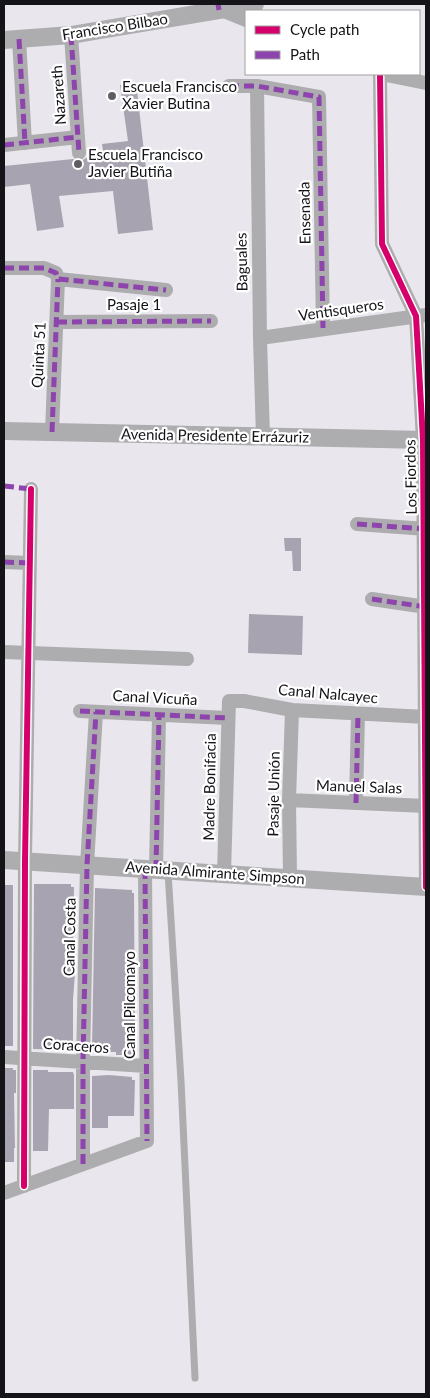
<svg xmlns="http://www.w3.org/2000/svg" width="430" height="1398" viewBox="0 0 430 1398" font-family="Lato,sans-serif">
	<style>
		.building { fill: #a8a3b0 }
		.lines { fill: none; stroke-linecap: round; stroke-linejoin: round }
		.service { stroke: #adacae; stroke-width: 7 }
		.minor { stroke: #adacae; stroke-width: 14 }
		.tertiary { stroke: #adacae; stroke-width: 18 }
		.quiet { stroke: #8e44ad; stroke-width: 5; stroke-dasharray: 10 5; stroke-linecap: butt }
		.cycleway-casing { stroke: #fff; stroke-width: 9 }
		.cycleway { stroke: #d6006c; stroke-width: 6 }
		.poi-dot { fill: #5f5d62; stroke: #fff; stroke-width: 2 }
		.labels { text-anchor: middle; stroke-width: 4.5; stroke-linejoin: round; paint-order: stroke }
		.street-label { font-size: 15px; fill: #141317; stroke: #fff }
		.poi-label { font-size: 15px; fill: #141317; stroke: #fff; text-anchor: start }
	</style>
	<rect width="100%" height="100%" fill="#e9e7ed"/>
	<path class="building" d="M136,82l17,148 -35,4 -5,-43 -54,5 5,31 -27,4 -7,-47 -26,3v-21l69,-7 7,3 6,-4 18,-2 -2,-12 26,-3 -8,-56z
		M284,538h17v33h-8l-1,-20h-7z
		M249,614l54,2 -1,39 -54,-2z
		M34,884h37v3h3l-1,58h4l-4,55v50l-40,-1z
		M4,885h9v161h-9z
		M95,888l37,2v3h2l1,162h-19v-3h-23l-1,-3z
		M4,1068h9v2h3v23h-2l1,55h-1v14h-10z
		M33,1070h15v2h25l1,3v34h-25l-1,42h-15z
		M109,1075l23,2v3h3l-1,36h-26v12h-16v-52z"/>
	<g class="lines">
		<path class="service" d="M168,872l13,209 14,297"/>
		<path class="minor" d="M219,9l27,11
			M71,35l8,118
			M19,39l6,104
			M380,74l2,170 34,72 7,124 3,447
			M381,74l45,9
			M229,86h28l62,11 4,231
			M257,86l3,252 3,99
			M4,145l74,-8
			M4,268h40l12,5 2,6 108,11
			M57,322l154,-1
			M260,338l166,-23
			M52,432l6,-153
			M357,524l69,5
			M4,562l25,1
			M372,599l54,8
			M4,652l183,7
			M80,711l148,7
			M289,800l137,6
			M356,803l2,-89
			M156,870l3,-155
			M224,874l5,-173h15l48,9 134,7
			M290,878l-1,-78 3,-90
			M4,1057l142,9
			M83,1164v-102l4,-197 9,-153
			M24,1186l1,-325 6,-372
			M4,1193l143,-52 -2,-272"/>
		<path class="tertiary" d="M4,40l67,-5 184,-31
			M4,431l422,9
			M4,860l422,27"/>
		<path class="quiet" d="M218,4l1,6
			M71,35l8,118
			M19,39l6,104
			M229,86h28l62,11 4,231
			M4,145l74,-8
			M4,268h40l12,5 2,6 108,11
			M57,322l154,-1
			M52,432l6,-153
			M4,486l27,3
			M357,524l69,5
			M4,562l25,1
			M372,599l54,8
			M80,711l148,7
			M356,803l2,-89
			M145,869l2,272
			M156,870l3,-155
			M83,1164v-102l4,-197 9,-153"/>
		<g class="cycleway-casing">
			<path id="cycleway" d="M380,74l2,170 34,72 7,124 3,447
				M24,1186l1,-325 6,-372"/>
		</g>
		<use href="#cycleway" class="cycleway"/>
	</g>
	<g class="poi-dot">
		<circle cx="112" cy="96" r="5"/>
		<circle cx="78" cy="164" r="5"/>
	</g>
	<g class="labels">
		<g class="street-label">
			<text transform="translate(115 27) rotate(-9)" y="5">Francisco Bilbao</text>
			<text transform="translate(59 95) rotate(-94)" y="5">Nazareth</text>
			<text transform="translate(305 213) rotate(-91)" y="5">Ensenada</text>
			<text transform="translate(242 262) rotate(-91)" y="5">Baguales</text>
			<text x="134" y="310">Pasaje 1</text>
			<text transform="translate(341 310) rotate(-8)" y="5">Ventisqueros</text>
			<text transform="translate(39 355) rotate(-87)" y="5">Quinta 51</text>
			<text transform="translate(215 436) rotate(1)" y="5">Avenida Presidente Errázuriz</text>
			<text transform="translate(411 477) rotate(-91)" y="5">Los Fiordos</text>
			<text transform="translate(328 694) rotate(5)" y="5">Canal Nalcayec</text>
			<text transform="translate(155 698) rotate(3)" y="5">Canal Vicuña</text>
			<text transform="translate(210 787) rotate(-89)" y="5">Madre Bonifacia</text>
			<text transform="translate(359 787) rotate(2)" y="5">Manuel Salas</text>
			<text transform="translate(274 794) rotate(-89)" y="5">Pasaje Unión</text>
			<text transform="translate(215 873) rotate(4)" y="5">Avenida Almirante Simpson</text>
			<text transform="translate(70 937) rotate(-89)" y="5">Canal Costa</text>
			<text transform="translate(130 1005) rotate(-90)" y="5">Canal Pilcomayo</text>
			<text transform="translate(76 1046) rotate(4)" y="5">Coraceros</text>
		</g>
		<g class="poi-label">
			<text x="122" y="92">Escuela Francisco<tspan x="122" dy="17">Xavier Butina</tspan></text>
			<text x="88" y="160">Escuela Francisco<tspan x="88" dy="17">Javier Butiña</tspan></text>
		</g>
	</g>
	<rect width="430" height="1398" fill="none" stroke="#141317" stroke-width="10"/>
	<rect x="245" y="10" width="175" height="65" fill="#ffffff" stroke="#a1a1a2"/>
	<rect x="255" y="26" width="25" height="8" fill="#d6006c" stroke="#a1a1a2"/>
	<text x="290" y="35" font-size="15" fill="#141317">Cycle path</text>
	<rect x="255" y="51" width="25" height="8" fill="#8e44ad" stroke="#a1a1a2"/>
	<text x="290" y="60" font-size="15" fill="#141317">Path</text>
</svg>
